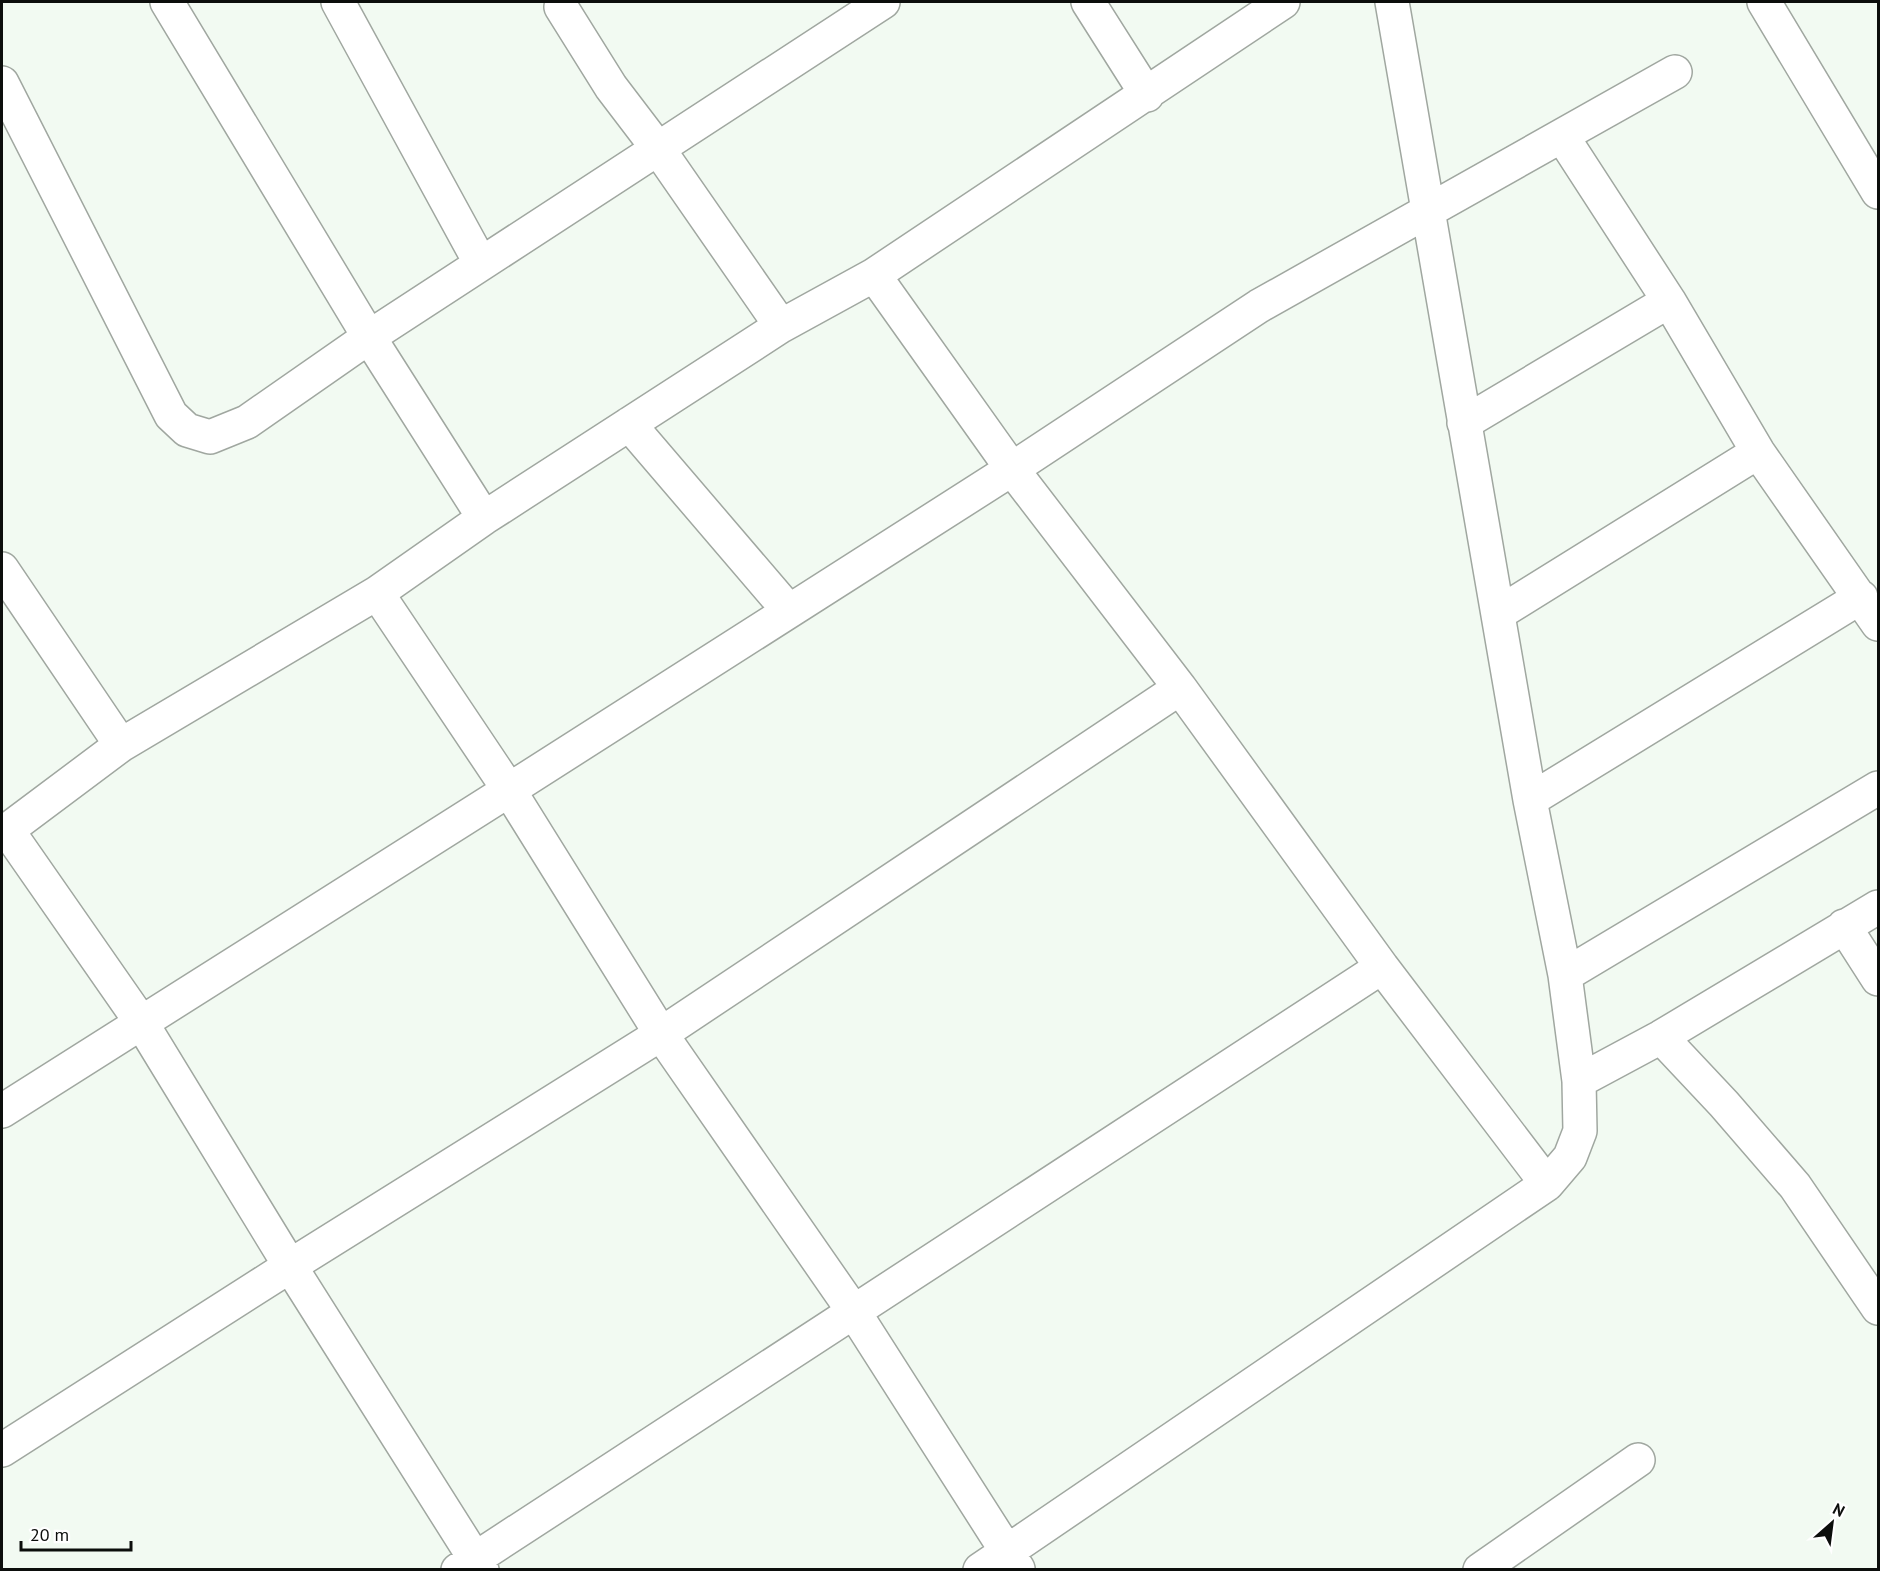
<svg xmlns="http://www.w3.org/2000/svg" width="1880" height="1571" viewBox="0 0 1880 1571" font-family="'PT Sans',sans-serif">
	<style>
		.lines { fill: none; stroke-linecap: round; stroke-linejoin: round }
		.street-casing { stroke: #a0a7a0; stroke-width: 36 }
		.street { stroke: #fff; stroke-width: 33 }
	</style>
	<rect width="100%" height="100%" fill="#f2faf2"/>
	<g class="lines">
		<g class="street-casing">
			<path id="street" d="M167,2l202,335 514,-335
				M338,2l143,262
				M1088,2l59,93
				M1392,2l138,798 35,175 14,106 1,50 -10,26 -23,27
				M1764,2l114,190
				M561,7l50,80 48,63 122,176
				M2,83l169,332 16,15 23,7 37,-15 122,-85 115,181
				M1562,136l107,165 89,151 120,172
				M874,275l138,194 168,219 202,279 165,217 -567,386
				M1464,423l205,-122
				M629,424l160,187
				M2,569l119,176
				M377,593l132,197 152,244 193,278 164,257
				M1499,613l259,-161
				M1530,800l331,-203
				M8,831l133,191 149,244 192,304
				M2,834l119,-89 256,-152 107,-75 297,-192 93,-51 409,-273
				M1844,926l34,53
				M1565,975l313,-187
				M1661,1037l63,67 71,82 83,122
				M1579,1081l82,-44 217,-130
				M2,1111l507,-321 503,-321 247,-163 416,-234
				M2,1450l288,-184 371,-232 519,-346
				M458,1570l924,-603
				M1480,1570l158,-110"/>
		</g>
		<use href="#street" class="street"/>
	</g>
	<rect width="1880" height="1571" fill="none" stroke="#0c0e0c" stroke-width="6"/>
	<g transform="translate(1832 1523) rotate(28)" stroke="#ffffff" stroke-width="4.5" paint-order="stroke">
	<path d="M0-4.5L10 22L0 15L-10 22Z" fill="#0c0e0c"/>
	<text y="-9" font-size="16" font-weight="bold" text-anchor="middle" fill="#0c0e0c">N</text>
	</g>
	<path d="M21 1541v9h110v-9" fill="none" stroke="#0c0e0c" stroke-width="3"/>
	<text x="30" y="1541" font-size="18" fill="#0c0e0c" stroke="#ffffff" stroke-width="4.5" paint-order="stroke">20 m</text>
</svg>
